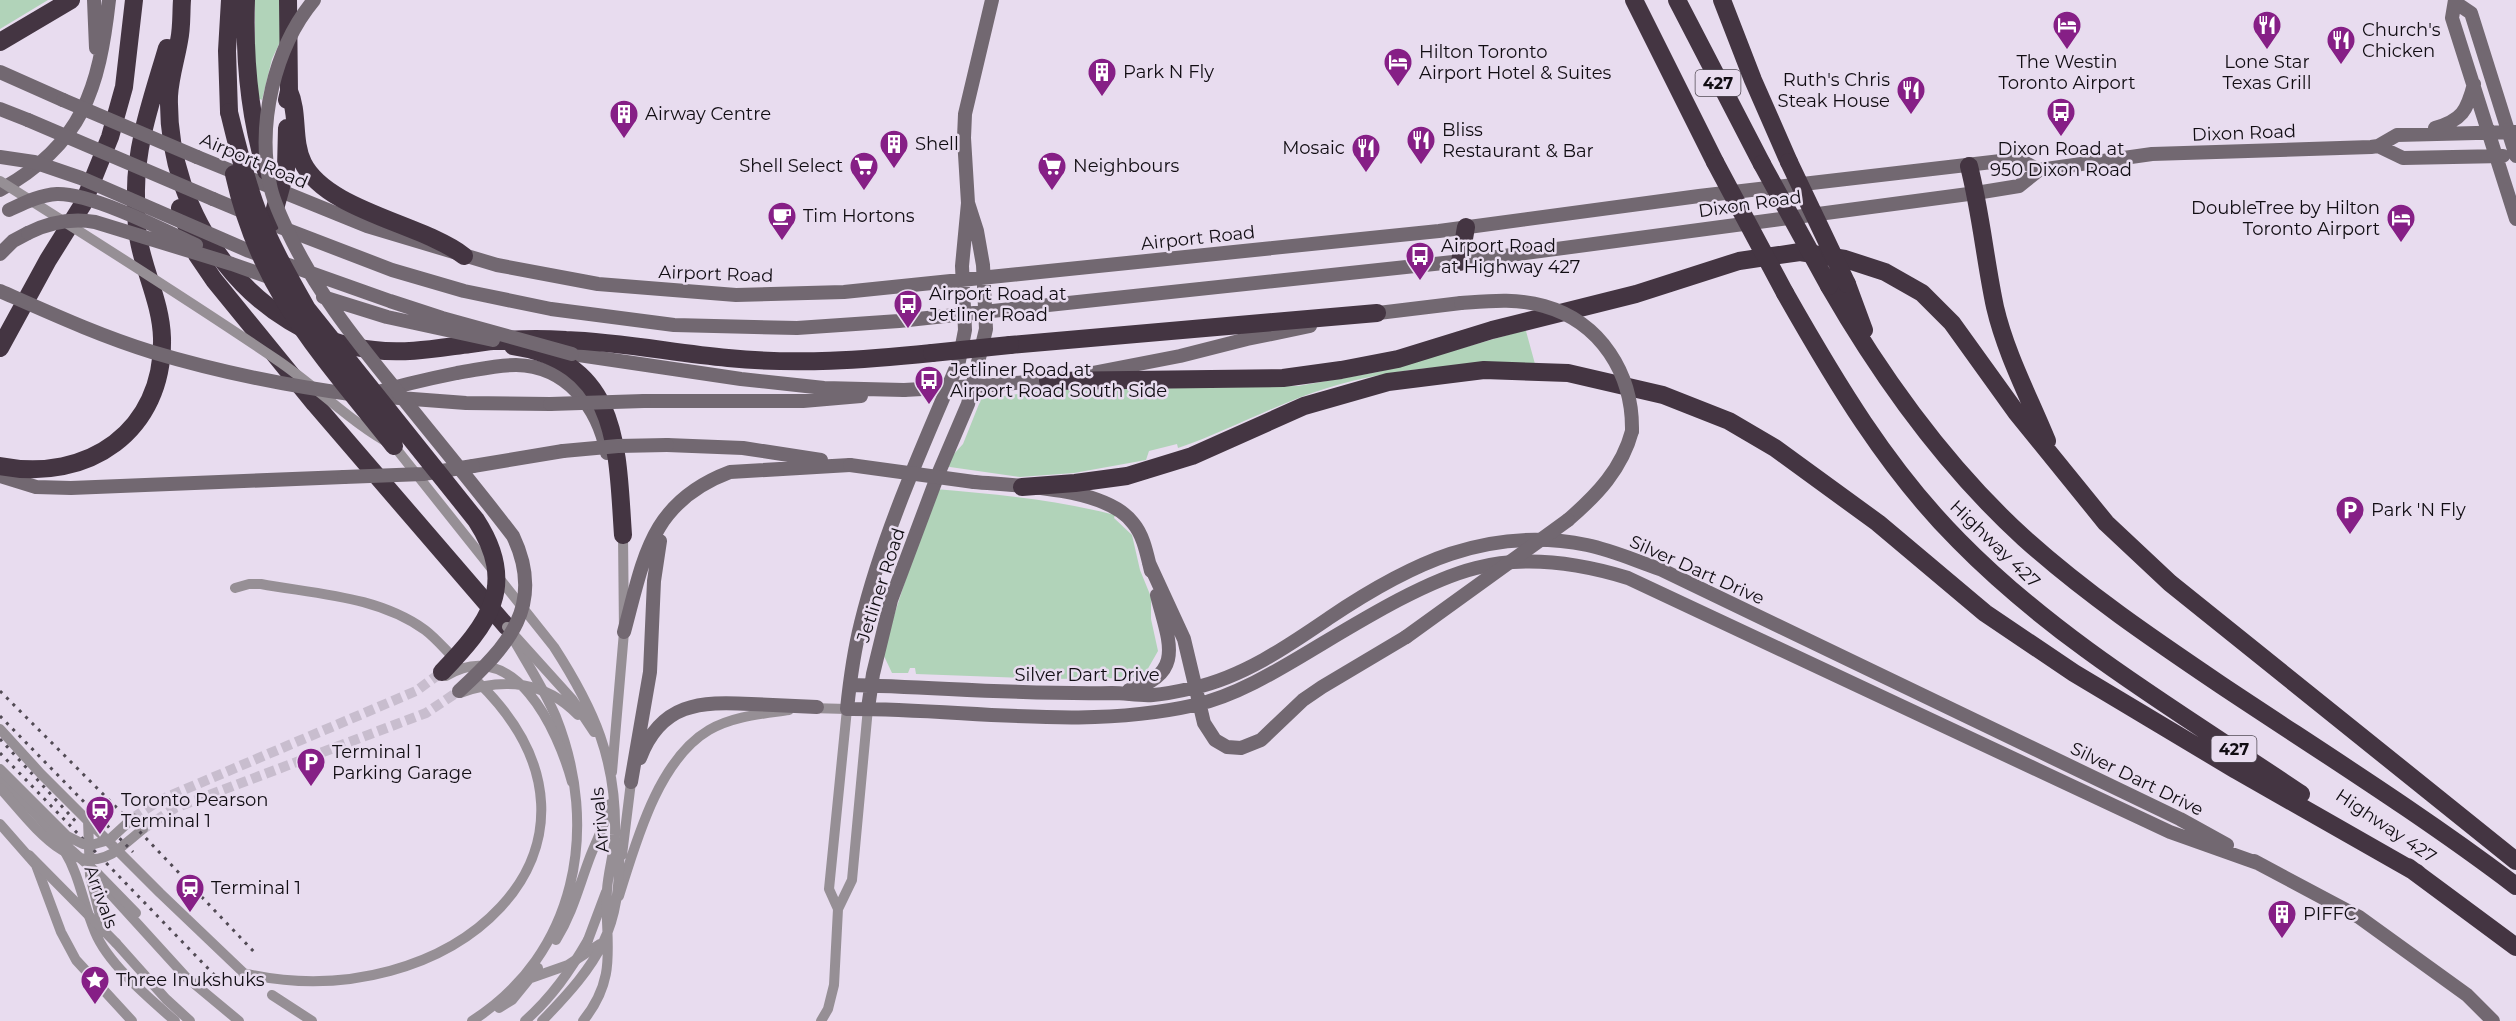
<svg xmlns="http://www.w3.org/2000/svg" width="2516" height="1021" viewBox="0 0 2516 1021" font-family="Montserrat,sans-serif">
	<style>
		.green { fill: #b1d3b9 }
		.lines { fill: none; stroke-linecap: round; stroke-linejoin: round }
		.street-tunnel { stroke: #c8bdce; stroke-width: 10; stroke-dasharray: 10 5; stroke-linecap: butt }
		.street { stroke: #968f95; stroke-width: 10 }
		.secondary { stroke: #726871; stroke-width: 14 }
		.highway { stroke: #443542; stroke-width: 18 }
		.rail { stroke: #514a54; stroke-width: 3; stroke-dasharray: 3 6; stroke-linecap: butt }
		.street-bridge { stroke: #968f95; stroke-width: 10 }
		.secondary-bridge { stroke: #726871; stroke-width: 14 }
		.highway-bridge { stroke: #443542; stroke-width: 18 }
		.labels { text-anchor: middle; stroke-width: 5; stroke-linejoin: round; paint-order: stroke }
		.shield { fill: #e8dcef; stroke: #524b55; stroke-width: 1.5 }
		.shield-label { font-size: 16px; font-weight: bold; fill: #110d13 }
		.poi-label { font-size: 18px; fill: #110d13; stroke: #e8dcef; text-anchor: start }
		.street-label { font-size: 18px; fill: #110d13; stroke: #e8dcef }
	</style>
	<rect width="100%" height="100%" fill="#e8dcef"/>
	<path class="green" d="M0,0h48l-48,29z
		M255,0h25v42l-8,17 -10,41 -4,-2 -3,-39z
		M1522,331h4l9,33c-80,-1 -158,4 -234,33 -42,16 -81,37 -123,51l-1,-4 -28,7 -3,9 -72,13 -54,4 -77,-11 20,-22 18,-45 68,-9 249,-4 80,-14z
		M935,489c60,5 121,11 180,26l-1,3 18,17 8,35 11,27v22l7,32 -12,21 -15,6 -83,1 -132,-5 -1,-6h-5l-2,5h-16l-8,-17 6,-28z"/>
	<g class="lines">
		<path class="street-tunnel" d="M133,818l27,-18 256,-109 26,-19
			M143,829l32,-21 251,-95 33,-22"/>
		<path class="street" d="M235,588l14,-4h12c55,10 117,12 164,46 12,9 22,22 33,32
			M810,708l37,1 -18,180 9,20
			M0,729l41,45 119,119 88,84
			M612,772l12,-140 -1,-97
			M0,777c22,23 47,46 64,73 16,26 19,54 31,82 13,32 54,66 80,89
			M88,820l2,55 14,57
			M0,824l36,41 25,67 15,28 56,61
			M119,849l24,-20
			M622,855l9,-73
			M105,888l81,89 53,44
			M619,896c17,-54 39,-136 90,-166 24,-14 53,-16 80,-20
			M556,940c17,-28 23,-54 34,-83 7,-18 16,-34 20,-53
			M588,940l18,-48
			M116,943l50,56 24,22
			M243,973c206,48 403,-127 235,-291
			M531,978l37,-13 32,-21
			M272,995l40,26
			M499,1008l13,-8 26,-32
			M472,1021c105,-67 128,-193 84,-304 -12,-28 -29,-54 -44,-80
			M821,1021l7,-12 6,-24 4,-76 14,-29 16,-172"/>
		<path class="secondary" d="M94,0l2,48
			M2455,0l-3,18 64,201
			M2456,3l15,10 45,143
			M0,72l63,28
			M0,109l28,11
			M2435,128c27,-8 32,-17 39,-44
			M2378,146l25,12 100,-2
			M197,157l170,69 130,39 101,19 138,11 108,-3 595,-61 260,-35 319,-37 21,11
			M0,190c83,-46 99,-101 109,-190
			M213,199l36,15
			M968,203l-6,63 3,64 -6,31c-36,85 -76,172 -98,262 -7,28 -11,57 -14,86 116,-1 233,22 348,-4 40,-9 80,-33 115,-54 47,-28 114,-70 166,-83 50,-13 103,-5 152,10l542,254 90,32
			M280,227l112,43 72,21 87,18 123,16 123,3 102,-7 582,-62 495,-66 43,-7 20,-16 113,-16 219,-7 7,-1 19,-11 119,-3
			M0,254l13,-13 15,-8
			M1370,314l91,-11
			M572,354l169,25 83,9 80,2
			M1082,375l98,-19 67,-17 63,-13
			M994,385l64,-6
			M368,395c29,-9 59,-16 89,-22 20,-3 39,-8 59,-8 51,1 82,42 91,88
			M373,396l93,7 84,1
			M644,401h159l58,-5
			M667,445l76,3 78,12
			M473,466l90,-15
			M0,476l36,11 35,1 273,-11
			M974,482c43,4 132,5 159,41 11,13 14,32 18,48
			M1568,520c29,-25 54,-51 64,-89
			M1149,563l35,76 20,84 11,17 12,7 14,1 20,-8 42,-40 19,-13 84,-50
			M624,632c20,-74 26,-130 106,-160l120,-7
			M850,685c88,2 174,10 262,8 14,0 27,3 41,2 13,-1 27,-4 40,-7 50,-11 95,-42 136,-70 80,-54 159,-93 258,-73 25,5 49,16 73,24l520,250 47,26
			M1129,690c58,-16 39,-50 28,-95
			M868,708l5,-34 18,-74 48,-128 29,-68 18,-75 -3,-64 -6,-34 -9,-28 -4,-65 1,-24 27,-114
			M640,758c21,-55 60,-57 111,-54 22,1 44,2 66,3
			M631,782l19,-110 4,-91 6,-40
			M2254,861l105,56 108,78 26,26"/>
		<path class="highway" d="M182,0c-1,13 0,27 -3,41 -3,18 -9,36 -10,55 -3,119 82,240 205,254 32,4 64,-2 96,-6 32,-5 64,-6 96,-4 55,2 108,13 162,18 69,7 136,2 204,-5
			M246,0c-2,59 3,115 20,171
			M1634,0l81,162
			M1677,0l85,164
			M1722,0l31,80 36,82
			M0,42l71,-42
			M289,91c10,22 3,49 14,72 24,48 120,61 161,93
			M287,100l2,-9 -1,-91
			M229,112l-2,-61 3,-51
			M1969,166c12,47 16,94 26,141 11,47 34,90 52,134
			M180,208l17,47 17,25 101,124 192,223
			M271,223l15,-54 1,-41
			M1460,262l6,-35
			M1847,284l17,46
			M1829,286c53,92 116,180 195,252 61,55 129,101 197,147 99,66 200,129 295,201
			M1785,293c50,88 102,176 174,248 99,101 225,174 342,253
			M1010,345l367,-32
			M513,346c107,16 104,103 110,189
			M0,348l48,-88 35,-56 27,-67 14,-50 10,-87
			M1048,381l235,-3 58,-8 57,-11 94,-29 144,-36 103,-33 61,-9 45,7 40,13 37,21 30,30 64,89 90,111 64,60 346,278
			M0,466c88,17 164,-35 162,-128 -1,-36 -19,-68 -24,-102 -2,-13 -2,-28 -2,-41 -1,-50 17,-99 31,-147
			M1022,487l53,-4 52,-7 65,-20 112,-50 84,-24 96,-12 84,3 95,22 66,26 46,27 103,75 107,90 89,60 162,97 181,103
			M2408,867l108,80"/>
		<path class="rail" d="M0,691l123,123 133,140
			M0,716l133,136
			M0,739l79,86
			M0,753l224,232"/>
		<path class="street-bridge" d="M0,181c93,59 186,117 277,179 40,27 74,63 117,86l160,201c40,62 63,113 61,188 -1,19 -7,37 -8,55 -3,52 13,85 -24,131
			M507,627l65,72 22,33
			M446,676c68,-42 112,54 126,106
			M460,693c43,-16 85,-12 118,22
			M0,769l67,67 16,8 8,1 18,-5 24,-22
			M0,788c29,31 72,97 119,61
			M51,832l46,41 39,40
			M29,855l87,88
			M525,1021c27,-24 45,-50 63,-81
			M542,1021c57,-59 80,-91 77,-176"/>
		<path class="secondary-bridge" d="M314,0c-40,48 -57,124 -44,185 3,16 11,32 18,47 27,57 65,105 105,154 40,50 81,99 120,150 33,69 -5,110 -54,155
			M63,100l134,57
			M28,120l185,79
			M0,157l34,5 47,16 168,73 141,50 52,17 130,36
			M9,210c15,-7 30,-15 48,-16 34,-1 107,36 139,51
			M28,233c22,-11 43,-15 67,-11l137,42 45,16
			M0,291c50,22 100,45 152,61 67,20 136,34 205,43
			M323,297l64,20 106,23
			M1461,303c28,-2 56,-5 83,3 57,16 89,68 88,125
			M904,390l90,-5
			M550,404l94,-3
			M563,451l55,-5 49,-1
			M850,465l124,17
			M344,477l79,-3 50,-8
			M1406,637l162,-117"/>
		<path class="highway-bridge" d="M229,112c8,33 16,66 28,98 13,34 32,67 50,99l169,211c43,66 12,104 -34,152
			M1715,162l70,131
			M1789,162l58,122
			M1762,164l67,122
			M234,174c26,118 88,181 160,272
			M932,353l78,-8"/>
	</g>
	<defs>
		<g id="hotel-pin" transform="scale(1.5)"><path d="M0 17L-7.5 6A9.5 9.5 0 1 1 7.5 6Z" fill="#861f86" stroke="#e8dcef"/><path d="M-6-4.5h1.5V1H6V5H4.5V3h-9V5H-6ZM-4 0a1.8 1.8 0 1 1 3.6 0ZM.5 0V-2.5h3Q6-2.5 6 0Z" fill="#fff"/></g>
		<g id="restaurant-pin" transform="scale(1.5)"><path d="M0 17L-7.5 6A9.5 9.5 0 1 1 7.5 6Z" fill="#861f86" stroke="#e8dcef"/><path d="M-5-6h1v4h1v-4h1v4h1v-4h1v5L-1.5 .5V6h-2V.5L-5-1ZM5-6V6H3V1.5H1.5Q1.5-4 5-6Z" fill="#fff"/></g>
		<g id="building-pin" transform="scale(1.5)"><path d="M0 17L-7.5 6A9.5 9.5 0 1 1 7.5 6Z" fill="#861f86" stroke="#e8dcef"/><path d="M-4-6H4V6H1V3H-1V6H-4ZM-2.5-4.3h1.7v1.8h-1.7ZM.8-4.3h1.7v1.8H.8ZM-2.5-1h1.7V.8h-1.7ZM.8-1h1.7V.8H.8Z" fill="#fff"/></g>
		<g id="bus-pin" transform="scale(1.5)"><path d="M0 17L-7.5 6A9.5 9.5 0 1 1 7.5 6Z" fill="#861f86" stroke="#e8dcef"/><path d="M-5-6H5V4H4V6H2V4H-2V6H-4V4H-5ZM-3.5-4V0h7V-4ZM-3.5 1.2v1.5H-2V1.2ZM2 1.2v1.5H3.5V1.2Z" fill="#fff"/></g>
		<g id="supermarket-pin" transform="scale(1.5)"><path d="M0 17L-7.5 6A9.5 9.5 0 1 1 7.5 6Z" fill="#861f86" stroke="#e8dcef"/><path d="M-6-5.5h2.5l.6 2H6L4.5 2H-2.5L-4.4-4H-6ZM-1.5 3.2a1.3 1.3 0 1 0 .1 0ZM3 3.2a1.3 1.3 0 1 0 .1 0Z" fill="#fff"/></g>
		<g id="cafe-pin" transform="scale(1.5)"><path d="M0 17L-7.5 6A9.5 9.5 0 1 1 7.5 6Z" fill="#861f86" stroke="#e8dcef"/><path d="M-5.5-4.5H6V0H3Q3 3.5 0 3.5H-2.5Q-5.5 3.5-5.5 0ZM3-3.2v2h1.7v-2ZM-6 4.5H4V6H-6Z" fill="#fff"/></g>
		<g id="parking-pin" transform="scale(1.5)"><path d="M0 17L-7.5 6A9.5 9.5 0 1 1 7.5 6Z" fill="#861f86" stroke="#e8dcef"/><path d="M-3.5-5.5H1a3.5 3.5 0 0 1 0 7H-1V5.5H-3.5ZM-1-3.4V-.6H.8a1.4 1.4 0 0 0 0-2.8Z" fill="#fff"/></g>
		<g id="station-pin" transform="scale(1.5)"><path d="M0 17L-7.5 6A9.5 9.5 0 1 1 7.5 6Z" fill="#861f86" stroke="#e8dcef"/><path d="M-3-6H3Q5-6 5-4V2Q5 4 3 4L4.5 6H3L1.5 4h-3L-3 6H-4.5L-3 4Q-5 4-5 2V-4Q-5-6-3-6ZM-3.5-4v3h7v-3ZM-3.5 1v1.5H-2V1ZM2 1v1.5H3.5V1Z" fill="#fff"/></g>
		<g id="sight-pin" transform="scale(1.5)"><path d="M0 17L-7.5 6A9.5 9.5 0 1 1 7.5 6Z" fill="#861f86" stroke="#e8dcef"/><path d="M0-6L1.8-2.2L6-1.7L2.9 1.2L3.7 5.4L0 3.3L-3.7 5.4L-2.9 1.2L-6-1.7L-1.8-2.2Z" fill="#fff"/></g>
	</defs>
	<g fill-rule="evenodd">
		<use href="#hotel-pin" x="2067" y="25"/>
		<use href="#restaurant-pin" x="2267" y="25"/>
		<use href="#restaurant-pin" x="2341" y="40"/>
		<use href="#hotel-pin" x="1398" y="62"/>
		<use href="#building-pin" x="1102" y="72"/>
		<use href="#restaurant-pin" x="1911" y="90"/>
		<use href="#bus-pin" x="2061" y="112"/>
		<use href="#building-pin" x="624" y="114"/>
		<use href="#restaurant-pin" x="1421" y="140"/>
		<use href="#building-pin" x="894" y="144"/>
		<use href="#restaurant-pin" x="1366" y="148"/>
		<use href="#supermarket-pin" x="864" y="166"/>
		<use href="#supermarket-pin" x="1052" y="166"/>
		<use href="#cafe-pin" x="782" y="216"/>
		<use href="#hotel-pin" x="2401" y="218"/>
		<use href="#bus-pin" x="1420" y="256"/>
		<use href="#bus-pin" x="908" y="304"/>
		<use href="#bus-pin" x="929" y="380"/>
		<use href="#parking-pin" x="2350" y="510"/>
		<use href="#parking-pin" x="311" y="762"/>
		<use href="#station-pin" x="100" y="810"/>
		<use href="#station-pin" x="190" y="888"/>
		<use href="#building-pin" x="2282" y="914"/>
		<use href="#sight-pin" x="95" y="980"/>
	</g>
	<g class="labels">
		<g class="shield">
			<rect x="1695.5" y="70" width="45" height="26" rx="4.5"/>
			<rect x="2211.5" y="736" width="45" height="26" rx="4.5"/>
		</g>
		<g class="shield-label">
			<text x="1718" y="89">427</text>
			<text x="2234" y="755">427</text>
		</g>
		<g class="poi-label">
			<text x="2362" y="36">Church's<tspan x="2362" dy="21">Chicken</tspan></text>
			<text x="1419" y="58">Hilton Toronto<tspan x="1419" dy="21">Airport Hotel &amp; Suites</tspan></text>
			<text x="2067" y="68" text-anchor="middle">The Westin<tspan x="2067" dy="21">Toronto Airport</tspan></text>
			<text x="2267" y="68" text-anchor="middle">Lone Star<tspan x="2267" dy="21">Texas Grill</tspan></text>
			<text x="1123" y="78">Park N Fly</text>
			<text x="1890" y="86" text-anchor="end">Ruth's Chris<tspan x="1890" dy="21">Steak House</tspan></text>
			<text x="645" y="120">Airway Centre</text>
			<text x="1442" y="136">Bliss<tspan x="1442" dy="21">Restaurant &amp; Bar</tspan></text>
			<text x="915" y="150">Shell</text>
			<text x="1345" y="154" text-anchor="end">Mosaic</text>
			<text x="2061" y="155" text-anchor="middle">Dixon Road at<tspan x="2061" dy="21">950 Dixon Road</tspan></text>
			<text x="843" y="172" text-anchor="end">Shell Select</text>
			<text x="1073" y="172">Neighbours</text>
			<text x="2380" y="214" text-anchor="end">DoubleTree by Hilton<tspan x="2380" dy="21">Toronto Airport</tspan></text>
			<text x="803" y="222">Tim Hortons</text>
			<text x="1441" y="252">Airport Road<tspan x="1441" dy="21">at Highway 427</tspan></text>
			<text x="929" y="300">Airport Road at<tspan x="929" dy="21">Jetliner Road</tspan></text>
			<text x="950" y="376">Jetliner Road at<tspan x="950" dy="21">Airport Road South Side</tspan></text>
			<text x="2371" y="516">Park 'N Fly</text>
			<text x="332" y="758">Terminal 1<tspan x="332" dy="21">Parking Garage</tspan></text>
			<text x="121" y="806">Toronto Pearson<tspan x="121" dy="21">Terminal 1</tspan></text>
			<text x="211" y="894">Terminal 1</text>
			<text x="2303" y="920">PIFFC</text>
			<text x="116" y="986">Three Inukshuks</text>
		</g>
		<g class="street-label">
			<text transform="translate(2244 133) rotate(-2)" y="6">Dixon Road</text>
			<text transform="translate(254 161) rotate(23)" y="6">Airport Road</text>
			<text transform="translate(1750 204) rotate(-8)" y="6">Dixon Road</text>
			<text transform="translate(1198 238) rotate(-6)" y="6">Airport Road</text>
			<text transform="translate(716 274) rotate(2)" y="6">Airport Road</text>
			<text transform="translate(1995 544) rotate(44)" y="6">Highway 427</text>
			<text transform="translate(1697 570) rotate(24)" y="6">Silver Dart Drive</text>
			<text transform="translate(881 585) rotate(-72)" y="6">Jetliner Road</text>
			<text x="1087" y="681">Silver Dart Drive</text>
			<text transform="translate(2137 779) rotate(26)" y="6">Silver Dart Drive</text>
			<text transform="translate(600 820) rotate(-95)" y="6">Arrivals</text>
			<text transform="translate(2386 826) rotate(34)" y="6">Highway 427</text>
			<text transform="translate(101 897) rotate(70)" y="6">Arrivals</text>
		</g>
	</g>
</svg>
